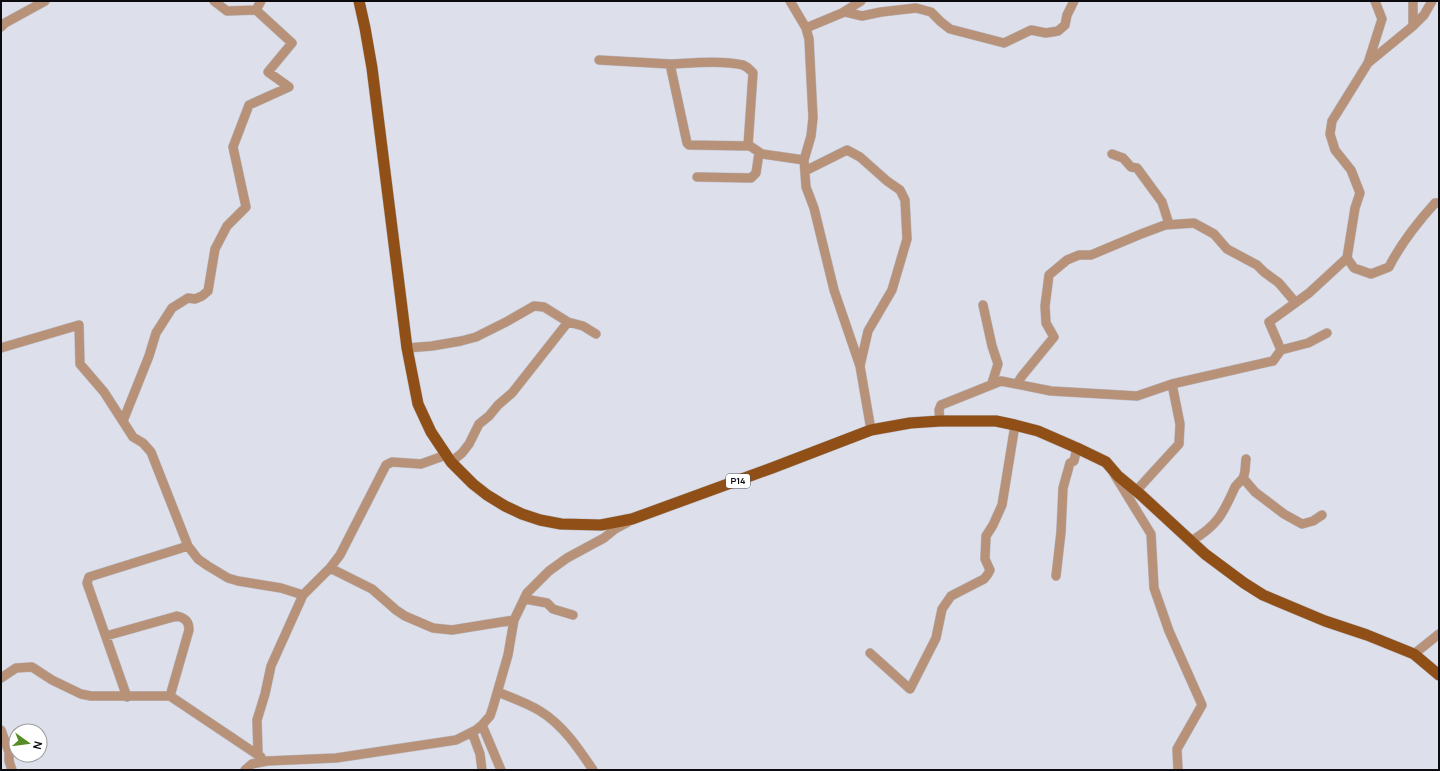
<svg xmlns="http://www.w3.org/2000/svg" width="1440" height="771" viewBox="0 0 1440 771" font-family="Manrope,sans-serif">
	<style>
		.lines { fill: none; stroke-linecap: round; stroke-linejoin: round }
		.minor-casing { stroke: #bbbdc7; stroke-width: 10 }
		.major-casing { stroke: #bbbdc7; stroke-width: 12 }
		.minor { stroke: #b89278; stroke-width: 9 }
		.major { stroke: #904f16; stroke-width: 11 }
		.labels { text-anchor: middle; stroke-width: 4; stroke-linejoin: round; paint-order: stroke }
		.shield { fill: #fff; stroke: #545457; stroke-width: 1 }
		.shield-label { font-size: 9px; font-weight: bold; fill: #0b0b0f }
	</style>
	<rect width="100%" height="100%" fill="#dddfea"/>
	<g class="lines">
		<g class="minor-casing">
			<path id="minor" d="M214,1l13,10 29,-1
				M790,1l16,27 3,11 4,79 -2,18 -7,24 2,27 8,21 20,82 26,76 11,64
				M1413,1v25
				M845,12l17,4 19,-4 35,-4 15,4 10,10 9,7 54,14 27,-13 15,3 12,-2 7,-6 2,-10 7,-14
				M1,27l4,-4 40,-22
				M806,28l36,-15 19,-12
				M599,60l71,4 17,79 2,2 61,1 12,8 42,6
				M1368,63l14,-44 -7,-18
				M670,64c21,-1 52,-4 73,1 5,2 7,5 10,8l-5,73
				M1112,154l11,4 8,9 6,1 25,34 7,22
				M805,171l42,-21 13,7 27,24 13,9 5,10 2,39 -15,51 -24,41 -8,35
				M697,177l54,1 5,-5 3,-20
				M1347,258l7,10 17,6 18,-7c12,-24 28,-44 46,-64h4
				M983,305l9,41 6,18 -6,19
				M1,348l78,-23 1,39 24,28 29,45 10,6 8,9 37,94 10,13 10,7 20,12 10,3 43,7 22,7
				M407,348l25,-2 29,-5 15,-4 30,-15 28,-16 10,1 24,15 15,4 13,8
				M1281,350l27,-7 19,-10
				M1017,384l5,-8 32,-39 -8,-14 -1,-17 4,-31 18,-15 12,-5h12l50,-21 24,-9 29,-2 20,11 13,15 30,16 7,7 15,11 16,19
				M123,421l26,-65 7,-23 16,-25 16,-10 7,1 7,-3 6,-5 7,-42 12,-23 19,-19 -13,-60 16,-42 40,-18 -21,-15 24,-29 -36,-33 5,-9
				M940,421l-1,-11 2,-5 60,-24 50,10 86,5 35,-12 101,-23 8,-11 -12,-28 40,-29 38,-35 8,-50 5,-15 -9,-23 -16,-20 -5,-16 2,-13 36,-58 45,-37 11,-11 8,-14
				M451,462l11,-9 7,-9 10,-20 10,-8 9,-11 14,-12 56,-71
				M1114,474l37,60 3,54 15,43 33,74 -25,44 1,21
				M1243,478l12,14 29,22 18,10 11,-3 9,-6
				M1136,491l43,-47 1,-20 -8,-40
				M1191,541c26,-15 32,-27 44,-54 2,-3 6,-6 8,-9 3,-6 2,-13 3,-19
				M330,568l42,21 24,21 9,6 28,12 19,2 62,-10
				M1056,576l5,-44 2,-44 7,-25 4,-2 3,-13
				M525,599l22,4 6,6 20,6
				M106,636l71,-20c8,2 12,5 12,14l-19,66
				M870,653l40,36 26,-51 6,-29 9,-13 33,-17 4,-5 2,-4 -5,-11 1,-23 7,-11 9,-20 13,-80
				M1414,654l25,-20
				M1,678l15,-10 16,-1 20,13 29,14 10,2h79l91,61
				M498,692c14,6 29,11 42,19 23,14 39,38 53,59
				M127,697l-40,-114 2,-6 99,-31
				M482,725l19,45
				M1,730l8,22v9l3,9
				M472,732l8,22 2,16
				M258,754l-1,-34 8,-26 6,-28 32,-71 27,-27 10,-13 46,-90 6,-3 29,2 25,-9
				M245,770l7,-6 15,-3 69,-3 120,-18 20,-10 6,-5 8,-9 3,-9 15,-52 6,-35 13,-27 22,-22 18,-13 37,-20 11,-9 13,-7"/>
		</g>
		<g class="major-casing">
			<path id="major" d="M359,1l6,27 7,40 35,280 11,56 13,28 20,30 22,22 14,11 18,11 17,8 18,6 21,4 40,1 31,-6 140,-51 99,-38 39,-7 30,-2h56l19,4 23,6 39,17 29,14 12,14 23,19 64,59 39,29 19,12 62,26 42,14 47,19 25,21"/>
		</g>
		<use href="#minor" class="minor"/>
		<use href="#major" class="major"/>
	</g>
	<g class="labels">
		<rect class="shield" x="726" y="474" width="24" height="14" rx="3"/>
		<g class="shield-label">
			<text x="738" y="484">P14</text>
		</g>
	</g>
	<rect width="1440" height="771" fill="none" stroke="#0b0b0f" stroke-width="4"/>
	<g transform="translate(28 743) rotate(104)"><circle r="19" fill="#ffffff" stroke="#9d9d9f"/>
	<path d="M0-3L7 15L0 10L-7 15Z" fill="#568c26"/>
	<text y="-6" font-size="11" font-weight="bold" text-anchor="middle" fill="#0b0b0f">N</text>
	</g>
</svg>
